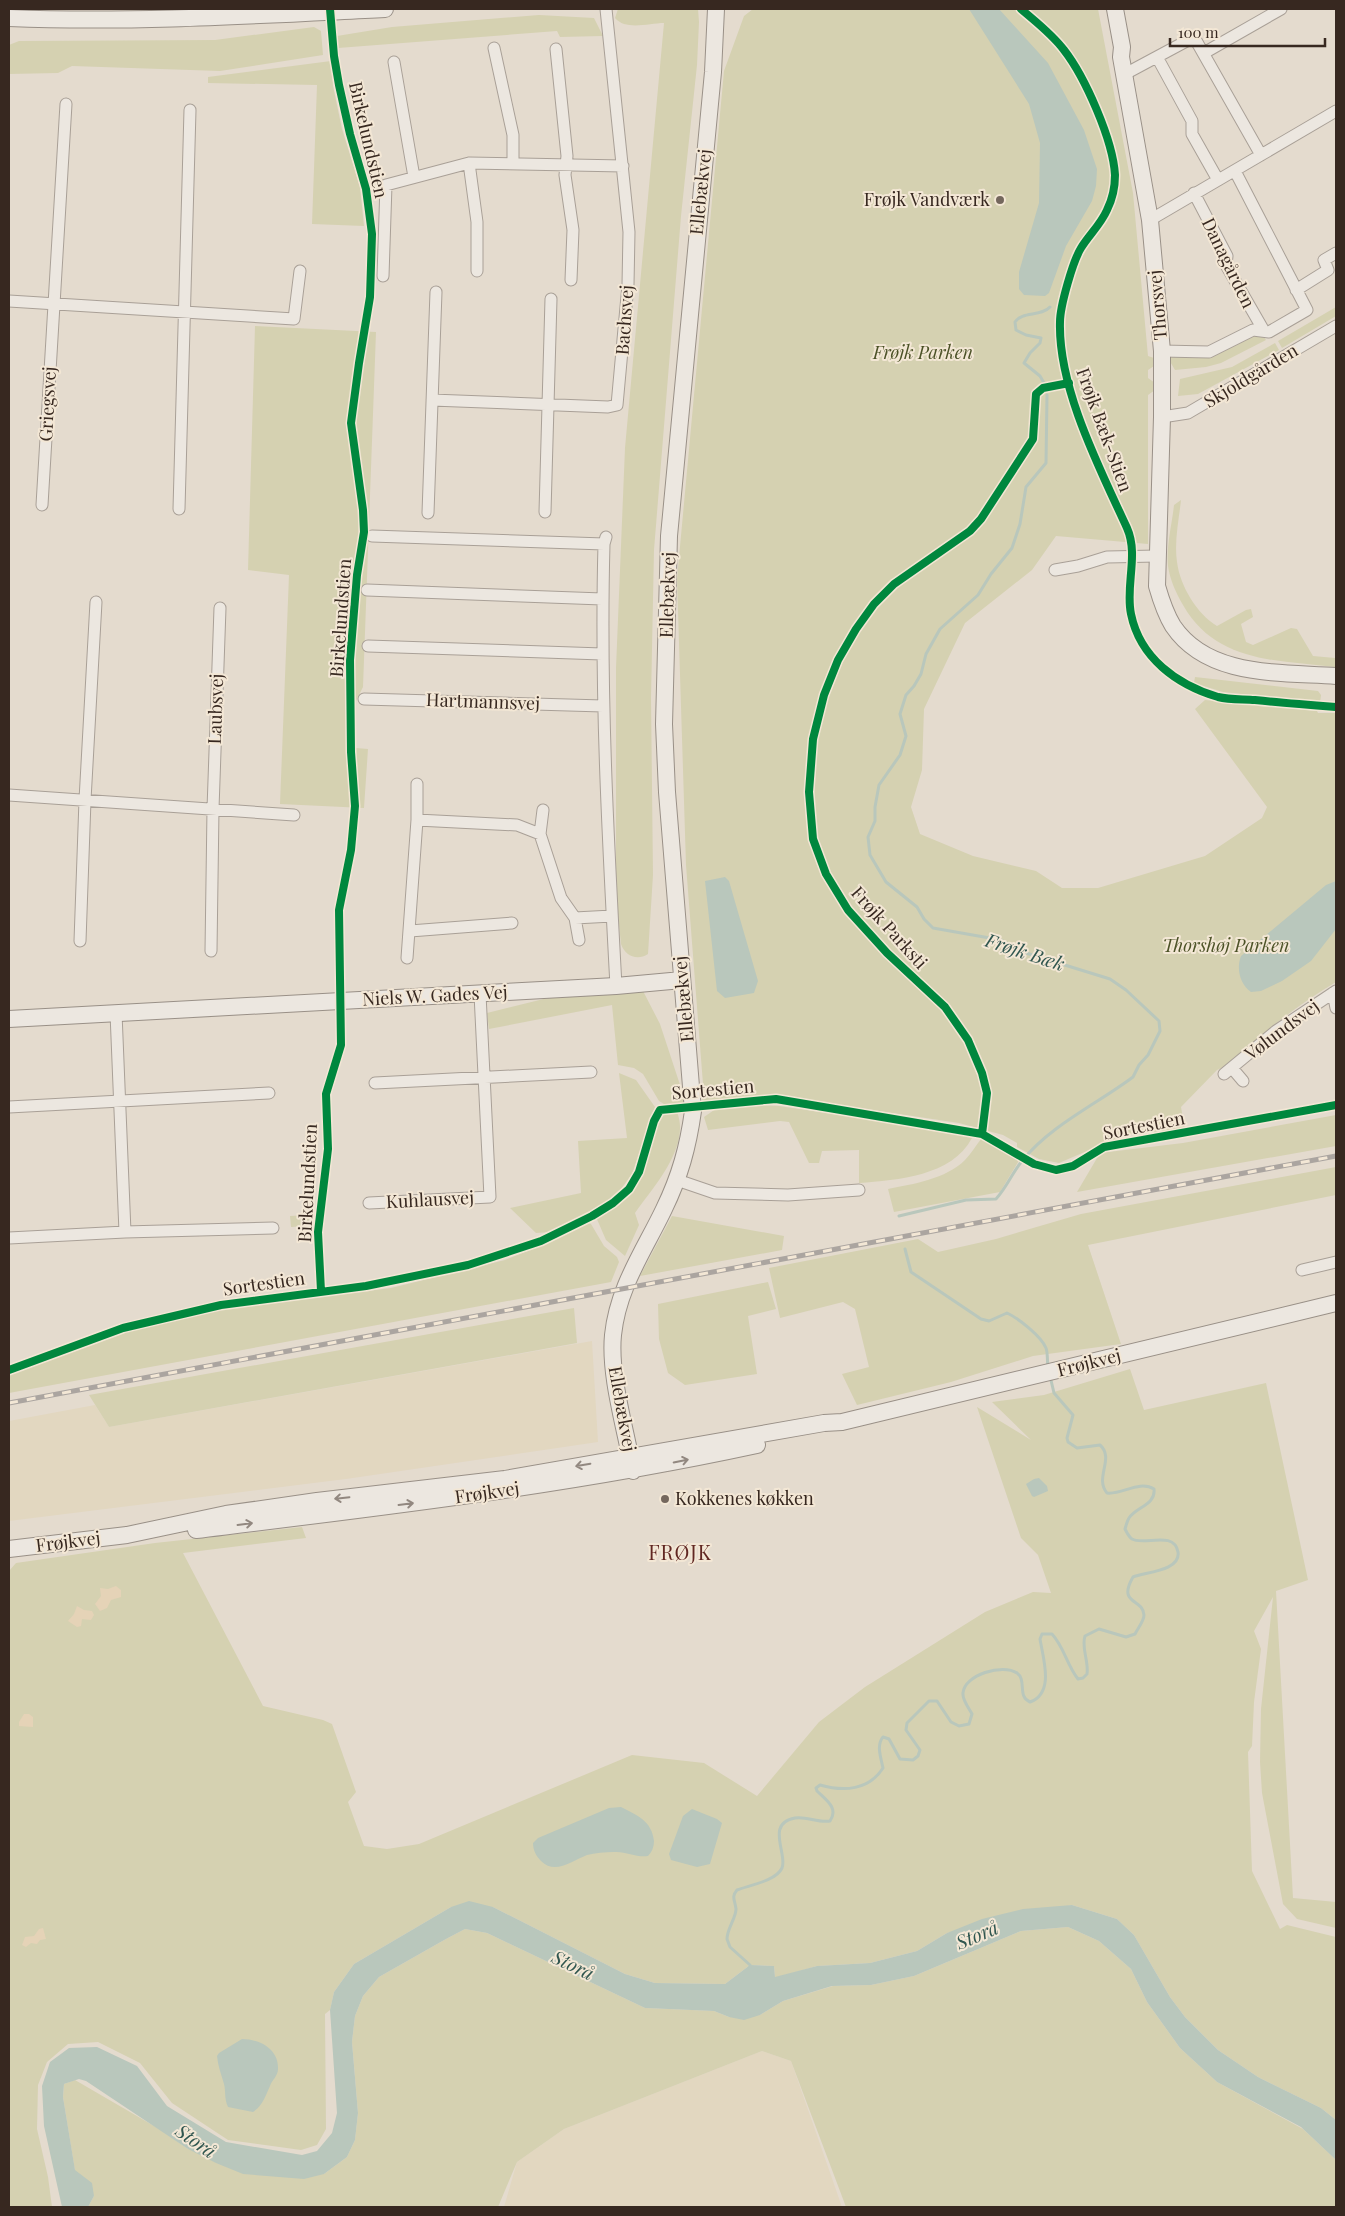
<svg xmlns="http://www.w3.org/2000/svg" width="1345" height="2216" viewBox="0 0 1345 2216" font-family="'Playfair Display',serif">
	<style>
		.farmland { fill: #e2d7c0 }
		.green { fill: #d5d1b1 }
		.sand { fill: #e5d3b7 }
		.water { fill: #b9c7bc }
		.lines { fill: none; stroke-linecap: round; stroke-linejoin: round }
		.stream { stroke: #b9c7bc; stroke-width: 3 }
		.street-casing { stroke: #a9a097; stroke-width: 13 }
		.secondary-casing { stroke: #999087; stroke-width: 18 }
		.street { stroke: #ece7e0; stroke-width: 11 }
		.secondary { stroke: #ece7e0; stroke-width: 16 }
		.rail-casing { stroke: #aba5a0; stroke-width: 5 }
		.rail { stroke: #f3e7d5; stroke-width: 3; stroke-dasharray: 9; stroke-linecap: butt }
		.cycleway-casing { stroke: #f3e7d5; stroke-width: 11 }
		.cycleway { stroke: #00873e; stroke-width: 8 }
		.oneway { stroke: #928880 }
		.poi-dot { fill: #74675d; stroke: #f3e7d5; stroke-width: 2 }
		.labels { text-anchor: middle; stroke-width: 4; stroke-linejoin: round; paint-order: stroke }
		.street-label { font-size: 18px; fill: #372820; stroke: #f3e7d5 }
		.poi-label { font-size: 18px; fill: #372820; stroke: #f3e7d5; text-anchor: end }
		.park-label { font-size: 18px; font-style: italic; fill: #4c5227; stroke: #f3e7d5 }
		.water-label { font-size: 19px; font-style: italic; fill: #30564f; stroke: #f3e7d5 }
		.quarter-label { font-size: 20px; letter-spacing: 1px; fill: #612722; stroke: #f3e7d5 }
	</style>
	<rect width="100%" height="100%" fill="#e4dbce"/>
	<path class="farmland" d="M592,1341l6,101 -252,37 -337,42v-100l86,-16 14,22z
		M762,2051l29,10 51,146h-338l13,-45 47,-33z"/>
	<path class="green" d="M618,9h80l1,13 -2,43 -16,151 -27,334 -3,148 2,177 -5,79c-11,7 -23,2 -27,-10l-5,-48v-228l9,-220 39,-425c-15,0 -38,8 -49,-5z
		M753,9h345l35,184 15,163 6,2v8l-6,4v8l7,5v7l-7,5v149l-92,-8 -24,34 -67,53 -41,86 -2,61 -11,37 9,27 53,22 63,15 26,17h36l107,-32 57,-38 5,-11 -72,-98 10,-9 112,11 1,2h18v269c-40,24 -75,52 -110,84l-9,4 -36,37 4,23 -51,3 -26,9 -49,21 -20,-4 -22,-12v-4l-14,-8 -44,-12 -186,-28 -53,6 -18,-1 2,-3 -18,-232 -9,-286 47,-508 20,-55z
		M539,15l55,3 9,18 -43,1 -3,-6 -219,17 -1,-12 55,-9z
		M314,27l7,4 2,24 -103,16 -148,-5 -14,7 -49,1v-29l10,-4 196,-1z
		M331,61l2,25 9,43 18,58 4,39 -52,-2 5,-139 -109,-2v-6z
		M1336,307v9l-54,32 -4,-7z
		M255,326l121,6 -13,355 -10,20v38l3,3 12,1 -4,59 -84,-4 9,-229 -41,-5z
		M1255,333h6l5,7 -45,23 -15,4 -31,3 -7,-12 5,-2 38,-1 13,-4z
		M1275,343l4,7 -81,44 -20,2 2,-17 52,-12z
		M1181,500c-2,19 -7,42 -4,62 3,24 20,52 40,64l29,-16 5,-1 2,8 -12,7 5,18 7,3 38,-17 6,1 16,27 22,2v9c-58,-7 -119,-4 -152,-62 -7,-12 -13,-25 -15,-39 -2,-19 4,-42 6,-61z
		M1195,677l123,14 3,4 -1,8 -97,-11 -29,-9z
		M643,991l17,33 24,73 -1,7h-19l-5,-3 -16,-27 -9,-6 -16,-3 -6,-60 -123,24 -2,-16 77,-19z
		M619,1073l17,7 19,27 -23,67 -14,19 -20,14 -48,25 -14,1 -26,-25 71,-15 -3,-52 49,-3z
		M759,1105l20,1 191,28 2,4c-20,38 -74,42 -113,45v-33l-37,1 -3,12h-10l-20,-41 -9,-1 -72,9 -4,-13 13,-9z
		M668,1111l9,1c14,35 -24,75 -42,101l4,12 -14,31 -19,-16 -10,-23c8,-4 17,-8 24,-13 26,-20 28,-83 48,-93z
		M1336,1115v31l-259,46 23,-39 83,-10z
		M982,1138l38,21 -20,33 -106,20 -6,-23c25,-5 58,-10 77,-29 6,-6 11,-15 17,-22z
		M1336,1167v28l-248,50 33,99 -88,12 -82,26 -94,23 -15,-31 27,-7 -14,-58 -12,-7 -63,16 -11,-50 149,-29 20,13 58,-13 85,-25z
		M309,1215v11l-18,1 -1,-11z
		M672,1216l112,20 -2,14 -142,26z
		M586,1222l5,2 13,22 13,11 2,5 -8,20 -602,111v-19l114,-42 104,-23 164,-21 114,-28 30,-12z
		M768,1282l8,27 -28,7 9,58 -72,11 -17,-12 -9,-34 -1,-35z
		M574,1308l3,35 -468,84 -20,-32z
		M1130,1369l14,41 122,-27 42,197 -32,11 17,307 43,4v26l-39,-9 -14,-15 -21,-111 -2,-31 1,-53 12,-112 -19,34 7,18 -7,53 -2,44 -4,6 4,119 28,58 7,-4 49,12v183l-15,-12 -63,-31 -40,-27 -33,-33 -15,-20 -36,-62 -17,-16 -45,-14 -125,28 -30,18 -47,12 -53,3 -42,12 -1,-12 -24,-1 -25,19 -70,-1 -30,-9 -132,-67h-42l-97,57 -20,28 -4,18 -5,4 1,115 -9,16 -16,5 -73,-10 -56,-37 -32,-40 -42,-21 -30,2 -21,18 -9,23 -1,44 11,48 4,30h-43v-636l7,-8 139,-20 147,-16 4,11 -123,15 80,153 60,14 9,4 24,68 -8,10 16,44 23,3 32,-5 213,-89 72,8 53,33 62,-74 46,-35 120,-75 48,-20 18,1 -13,-38 -17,-17 -44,-131 54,33 -39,-38 52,-7z
		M1068,1927l31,14 32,28 16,33 33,46 37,34 86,47 31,29 2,2v47h-490l-55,-146 -29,-10 -198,78 -47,33 -19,45h-410l6,-11 -19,-25 -12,-74 1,-13 11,-4 86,50 27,19 136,25 23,-17 8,-17 3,-27 -6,-71 3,-26 8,-20 16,-19 67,-38 19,-10 22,4 158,75 69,3 15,6 31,-2 23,-14 50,-15 38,-1 43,-9 107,-45z"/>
	<path class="sand" d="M116,1586l5,4v7l-10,3 -4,8 -7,3 -5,-7 6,-8 -1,-8 8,1z
		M77,1606l7,4 8,1 2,4 -3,5 -9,-1 -1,7 -4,1 -9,-6 6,-7z
		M24,1714h5l4,3v10l-14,-1v-4z
		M43,1928l3,11 -6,1 -3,4 -6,-1 -5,4 -4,-2 3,-8 9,-1 5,-7z"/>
	<path class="water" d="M969,9h30l49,54 36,67 13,39 -1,17 -4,15 -26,45 -17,47 -4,3 -21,-1 -5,-6v-17l20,-69 1,-60 -11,-39z
		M725,877l4,4 29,100 -4,12 -29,5 -8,-7 -12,-110z
		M1336,881v48l-25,32 -29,20 -21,10 -10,1c-11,-8 -15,-23 -10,-36l85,-71z
		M1039,1478l8,8 1,5 -14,6 -2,-1 -6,-12 8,-5z
		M621,1807c16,8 31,14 33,34 0,6 -2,11 -6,15 -11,2 -22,-5 -34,-4 -9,0 -19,1 -27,3 -15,6 -32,20 -46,6 -5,-5 -8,-11 -8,-18l5,-5 71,-30z
		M692,1809l25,10 5,4 -12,41 -13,3 -26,-7 -2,-6 14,-38z
		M469,1901l24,6 132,67 30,9 70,1 25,-19 24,1 1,11 42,-11 53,-3 47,-12 30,-18 35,-14 41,-10 49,-4 45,14 17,16 36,62 15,20 33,33 40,27 63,31 15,12v40l-35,-33 -84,-45 -37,-34 -33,-46 -16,-33 -32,-28 -31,-14 -47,4 -107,45 -43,9 -39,1 -49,15 -23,14 -16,5 -15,-3 -15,-6 -69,-3 -158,-75 -22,-4 -19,10 -67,38 -16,19 -8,20 -3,26 6,71 -3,27 -8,17 -23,17 -20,5 -61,-5 -27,-11 -28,-14 -102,-68 -7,-2 -15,5 -1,13 12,73 17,13 2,13 -6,11h-26l-18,-81 -2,-40 8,-24 19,-14 28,-1 40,19 30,40 59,36 76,13 15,-4 15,-18 5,-20 -7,-103 4,-18 20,-28 97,-57z
		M242,2039c17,0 37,10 36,30 0,7 -6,11 -8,17 -5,11 -7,19 -17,26l-25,-5c-4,-9 -2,-15 -4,-23 -3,-10 -6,-18 -7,-28l2,-3z"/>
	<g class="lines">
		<path class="stream" d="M1044,383l-4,-7 -16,-13 6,-10 10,-10 1,-5 -15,-3 -10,-5 -1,-8c7,-11 26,-5 35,-15
			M899,1216l67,-16 30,-1c11,-12 16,-26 26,-38 29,-36 75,-57 111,-84l6,-12 9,-10 12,-24 -1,-10 -33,-31 -16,-11 -84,-26 -25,-13 -68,-12 -9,-9 -7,-12 -31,-25 -16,-27 -2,-18 7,-16v-14l4,-22 21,-30 6,-19 -6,-22 6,-19 8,-9 7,-12 5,-20 14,-25 38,-34 13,-21 21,-26 8,-24 6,-37 20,-24 1,-68
			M905,1249l6,23 70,47 8,2 18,-8c11,5 34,23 39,35 2,5 1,14 2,20
			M750,1967v-2l-20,-18 -3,-8c0,-10 9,-21 9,-30 -1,-9 -5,-12 1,-19 13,-5 39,-9 45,-22 6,-13 -17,-45 13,-50 11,-2 23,5 35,3 9,-13 -4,-21 -13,-30l-1,-3 4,-3c24,7 49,5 63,-17 -2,-10 -7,-23 0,-31l6,2 11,20 13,1 5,-4 2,-6 -14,-20 1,-7 22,-22h8l14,21 8,4 10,-2 3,-10c-3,-6 -10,-14 -9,-21 1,-18 40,-30 54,-20 10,7 0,24 13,29 25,-9 13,-44 10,-63l2,-5h10c12,13 15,31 26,45l5,-1 4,-4c2,-13 -6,-26 -2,-38l14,-7 27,8 9,-3c3,-6 9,-13 9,-19 -1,-17 -27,-10 -11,-38 12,-5 48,-6 45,-25 -4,-22 -34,-6 -46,-13 -3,-2 -5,-6 -7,-10 1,-3 2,-8 4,-11 7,-11 27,-13 25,-29 -15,-9 -32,6 -47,4 -13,-15 8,-35 -7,-48l-23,3 -9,-6 -1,-4 6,-23 -19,-22 -4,-17"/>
		<g class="street-casing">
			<path id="street" d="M494,48l19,87v28
				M556,49l11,107 -2,19 8,55 -2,50
				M1204,53l77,-44
				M1157,57l35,64v13l26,46
				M394,62l20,115
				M1125,74l69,-37 67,118 75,-44
				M469,163l8,59v49
				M1194,193l33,63 -1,9 38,66
				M1150,220l111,-65
				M383,276l3,-91 83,-22 154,3
				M1296,290l32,-20 -4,-10 12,-7
				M9,301l285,18 6,-48
				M1162,351l47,1 44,-22 16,2 38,-22 -72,-139
				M432,400l176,7 9,-2 11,-120 1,-53 -23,-223
				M1162,417l26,-4 148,-87
				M42,505l24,-401
				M179,509l11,-399
				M545,512l6,-213
				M428,513l8,-221
				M372,536l232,8
				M606,537l-2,7c-4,148 4,295 12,442
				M1055,570l23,-4 29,-9 50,-1
				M367,590l235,9
				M368,646l234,8
				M364,699l239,7
				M9,795l285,20
				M543,810l-3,24 21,64 14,20 4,22
				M417,820l100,5 23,9
				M575,918l37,-2
				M410,931l102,-8
				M80,941l5,-141 11,-198
				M211,951l2,-142 7,-201
				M407,958l10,-138v-36
				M1333,993l3,15
				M116,1013l9,219
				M1232,1068l11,13
				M1224,1074l52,-43 60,-40
				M375,1083l216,-11
				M9,1107l260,-14
				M677,1180l38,13 73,2 71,-5
				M369,1203l121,-6 -10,-203
				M9,1238l116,-6 148,-4
				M1302,1270l34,-8"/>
		</g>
		<g class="secondary-casing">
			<path id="secondary" d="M1115,9l7,38 -1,10 29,163 12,131v66l-5,169c4,14 8,27 16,40 35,52 108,46 163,50
				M9,18c125,5 251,-3 376,-9
				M9,1019l607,-33 66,-6
				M633,1471c-7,-41 -24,-95 -20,-136 5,-48 31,-84 51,-126 16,-33 24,-62 29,-98l-26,-319 -3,-68 5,-188 44,-464 3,-63
				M196,1530c188,-23 376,-45 561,-85
				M9,1549l118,-14 99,-21 91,-13 188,-22 319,-56 18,-1 494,-119"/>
		</g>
		<use href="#street" class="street"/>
		<use href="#secondary" class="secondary"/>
		<g class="rail-casing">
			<path id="rail" d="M9,1403l1327,-247"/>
		</g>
		<use href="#rail" class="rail"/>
		<g class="cycleway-casing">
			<path id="cycleway" d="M1021,9c15,13 31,25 43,41 21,27 49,90 51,125 0,12 -3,25 -8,35 -6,14 -18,25 -26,38 -8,13 -21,58 -21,74 -2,66 40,147 67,206 12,27 -2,58 4,86 9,44 46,71 87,83 12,3 25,2 37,3 27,3 54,5 81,7
				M982,1134l5,-41 -5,-20 -14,-33 -23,-33 -58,-54 -39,-43 -22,-36 -13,-35 -4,-47 4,-53 11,-44 14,-35 18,-31 18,-25 20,-20 76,-53 11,-12 52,-80 3,-45 7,-6 26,-5
				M321,1291l-3,-59 10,-83 -2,-55 15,-49 -2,-135 12,-60 4,-44 -4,-54 -1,-92 7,-85 7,-43 -1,-22 -12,-87 8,-60 11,-66 2,-63 -6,-45 -16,-55 -11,-49 -5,-29 -4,-47
				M9,1370l114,-42 98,-23 145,-19 102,-21 73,-24 51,-25 21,-13 16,-14 10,-17 15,-51 6,-11 116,-11 206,35 52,30 22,6 17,-4 31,-19 232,-42"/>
		</g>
		<use href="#cycleway" class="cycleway"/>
	</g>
	<defs><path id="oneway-shaft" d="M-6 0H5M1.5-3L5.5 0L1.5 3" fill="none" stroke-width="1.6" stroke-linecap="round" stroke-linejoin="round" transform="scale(1.25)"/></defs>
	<g class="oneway">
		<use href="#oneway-shaft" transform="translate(681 1461) rotate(-11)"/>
		<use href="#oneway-shaft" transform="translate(583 1465) rotate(170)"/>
		<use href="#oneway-shaft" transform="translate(342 1498) rotate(174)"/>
		<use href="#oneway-shaft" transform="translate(406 1504) rotate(-7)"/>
		<use href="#oneway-shaft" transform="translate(245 1524) rotate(-7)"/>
	</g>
	<g class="poi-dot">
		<circle cx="1000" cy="200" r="5"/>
		<circle cx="665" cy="1499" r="5"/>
	</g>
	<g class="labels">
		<g class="street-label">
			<text transform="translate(368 140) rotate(77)" y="6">Birkelundstien</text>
			<text transform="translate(701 192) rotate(-84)" y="6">Ellebækvej</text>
			<text transform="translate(1228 263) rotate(64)" y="6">Danagården</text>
			<text transform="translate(1158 305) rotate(-95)" y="6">Thorsvej</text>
			<text transform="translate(625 320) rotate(-86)" y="6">Bachsvej</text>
			<text transform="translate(1251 376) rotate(-31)" y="6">Skjoldgården</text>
			<text transform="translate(48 404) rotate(-87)" y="6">Griegsvej</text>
			<text transform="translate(1104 430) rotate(70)" y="6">Frøjk Bæk-Stien</text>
			<text transform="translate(668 595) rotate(-88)" y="6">Ellebækvej</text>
			<text transform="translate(341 618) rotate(-86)" y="6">Birkelundstien</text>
			<text transform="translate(483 702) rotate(2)" y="6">Hartmannsvej</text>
			<text transform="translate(216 709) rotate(-88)" y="6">Laubsvej</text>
			<text transform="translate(889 928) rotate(48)" y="6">Frøjk Parksti</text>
			<text transform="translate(435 996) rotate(-3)" y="6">Niels W. Gades Vej</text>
			<text transform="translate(684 999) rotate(-95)" y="6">Ellebækvej</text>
			<text transform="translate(1282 1030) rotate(-37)" y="6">Vølundsvej</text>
			<text transform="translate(713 1090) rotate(-5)" y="6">Sortestien</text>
			<text transform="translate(1144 1126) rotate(-11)" y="6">Sortestien</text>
			<text transform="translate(308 1183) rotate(-87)" y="6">Birkelundstien</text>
			<text transform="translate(430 1200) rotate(-3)" y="6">Kuhlausvej</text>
			<text transform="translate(264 1284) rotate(-8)" y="6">Sortestien</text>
			<text transform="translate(1089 1363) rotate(-14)" y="6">Frøjkvej</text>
			<text transform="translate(622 1409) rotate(80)" y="6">Ellebækvej</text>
			<text transform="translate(487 1493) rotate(-8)" y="6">Frøjkvej</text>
			<text transform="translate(68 1542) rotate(-7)" y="6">Frøjkvej</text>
		</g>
		<g class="poi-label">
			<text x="990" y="206">Frøjk Vandværk</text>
			<text x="675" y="1505" text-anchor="start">Kokkenes køkken</text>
		</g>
		<g class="park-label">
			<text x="923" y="359">Frøjk Parken</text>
			<text x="1226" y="952">Thorshøj Parken</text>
		</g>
		<g class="water-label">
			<text transform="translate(1025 952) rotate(18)" y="7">Frøjk Bæk</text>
			<text transform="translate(977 1935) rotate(-23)" y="7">Storå</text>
			<text transform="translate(573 1965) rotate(26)" y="7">Storå</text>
			<text transform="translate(196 2141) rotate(35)" y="7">Storå</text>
		</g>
		<g class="quarter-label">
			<text x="680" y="1560">FRØJK</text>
		</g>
	</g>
	<rect width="1345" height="2216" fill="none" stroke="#372820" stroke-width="20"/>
	<path d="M1170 38v8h155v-8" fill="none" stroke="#372820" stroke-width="2.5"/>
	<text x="1178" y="38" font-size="15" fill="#372820" stroke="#f3e7d5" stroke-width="4" paint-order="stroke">100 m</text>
</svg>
